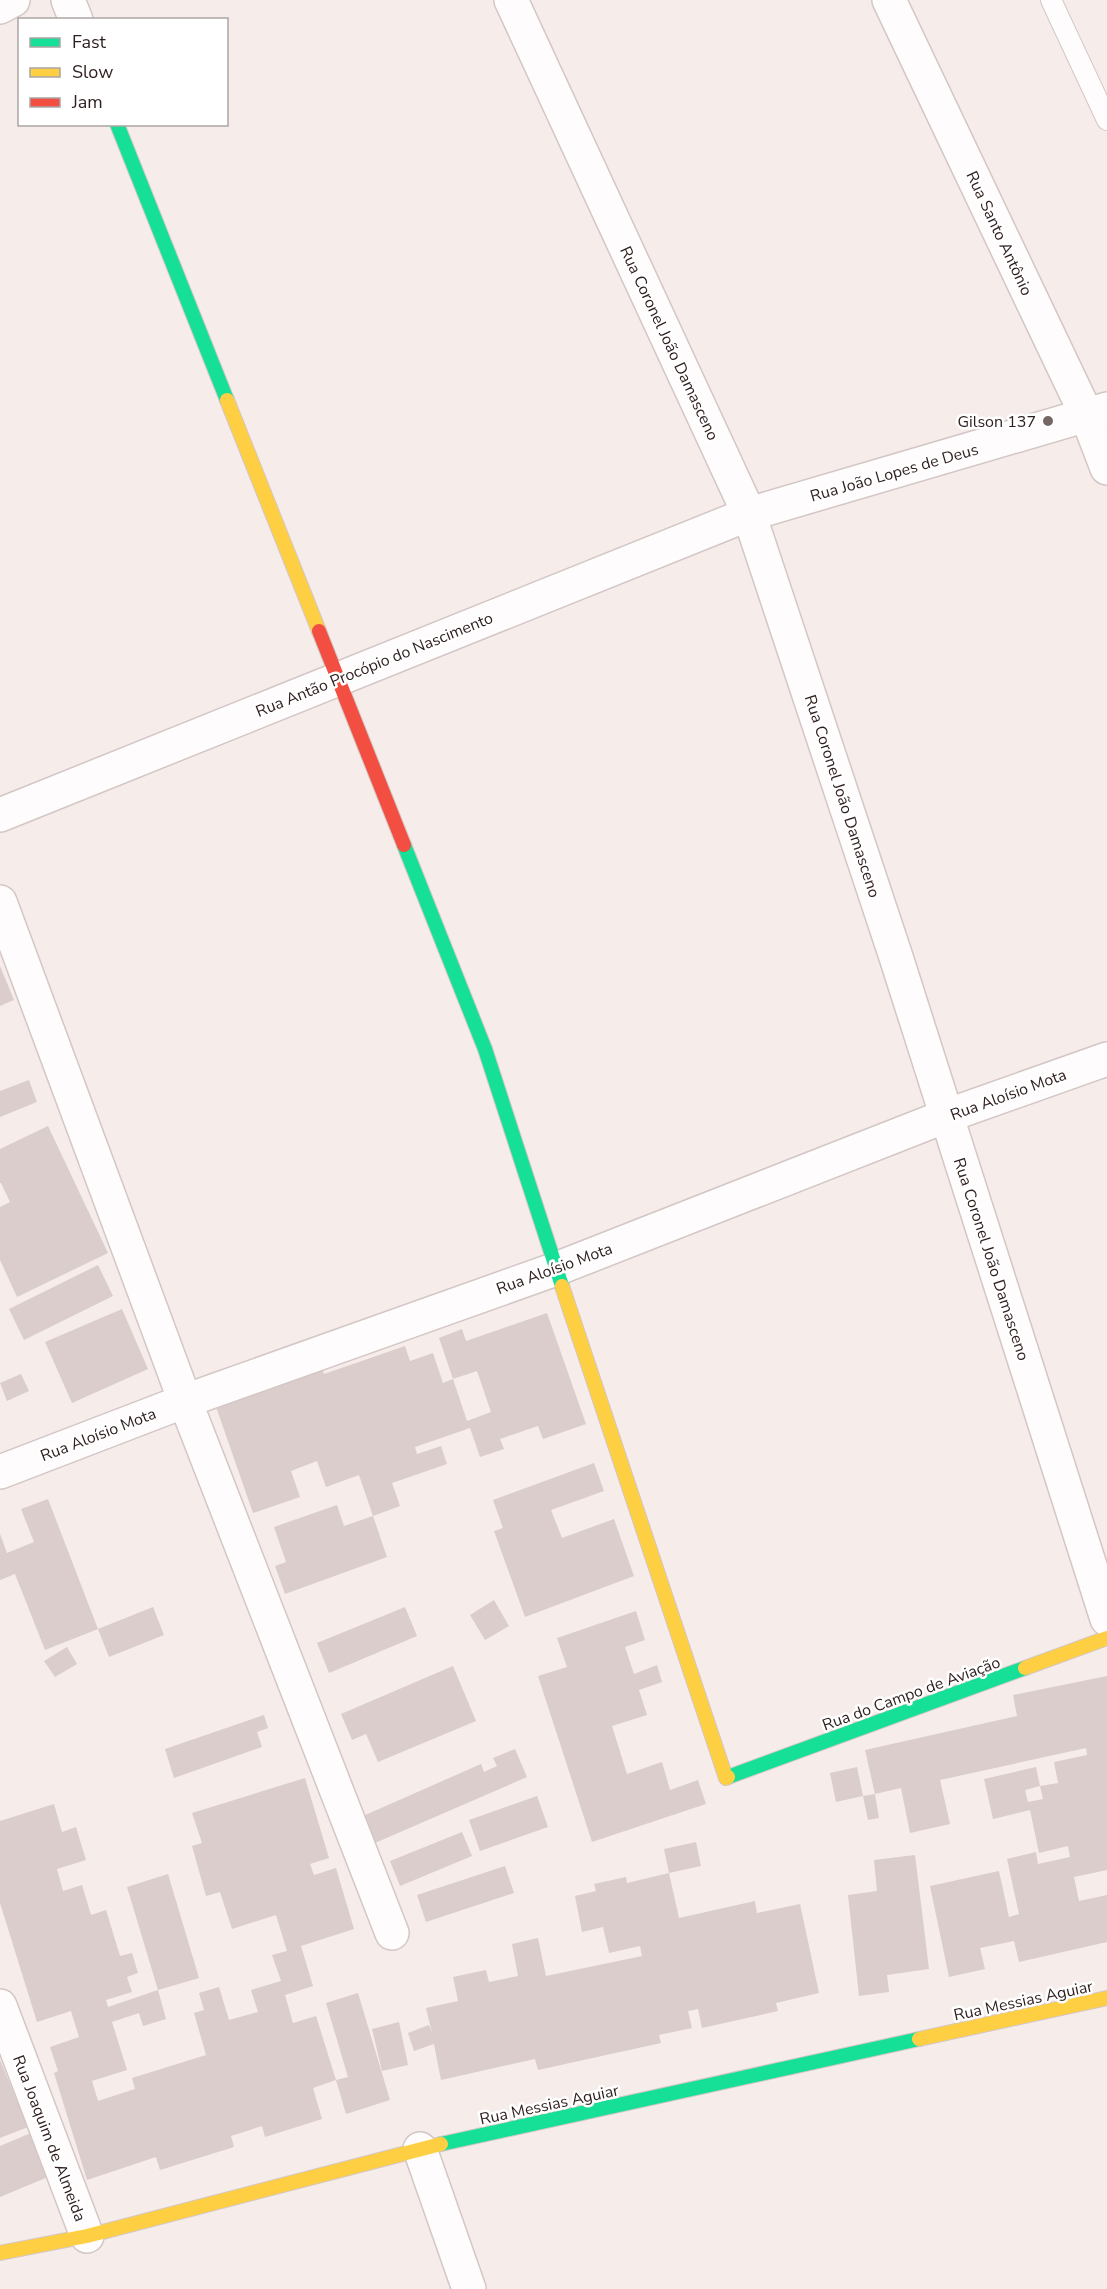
<svg xmlns="http://www.w3.org/2000/svg" width="1107" height="2289" viewBox="0 0 1107 2289" font-family="'Nunito Sans',sans-serif">
	<style>
		.building { fill: #dacdcc }
		.lines { fill: none; stroke-linecap: round; stroke-linejoin: round }
		.lane-casing { stroke: #d3c7c5; stroke-width: 22 }
		.street-casing { stroke: #d3c7c5; stroke-width: 36 }
		.fast-casing { stroke: #d3c7c5; stroke-width: 16 }
		.slow-casing { stroke: #d3c7c5; stroke-width: 16 }
		.jam-casing { stroke: #d3c7c5; stroke-width: 16 }
		.lane { stroke: #fefcfc; stroke-width: 20 }
		.street { stroke: #fefcfc; stroke-width: 33 }
		.fast { stroke: #16e098; stroke-width: 14 }
		.slow { stroke: #ffcf43; stroke-width: 14 }
		.jam { stroke: #f24e42; stroke-width: 14 }
		.poi-dot { fill: #746665; stroke: #fff; stroke-width: 2 }
		.labels { text-anchor: middle; stroke-width: 5; stroke-linejoin: round; paint-order: stroke }
		.street-label { font-size: 16px; fill: #2e1e1d; stroke: #fff }
		.poi-label { font-size: 16px; fill: #2e1e1d; stroke: #fff; text-anchor: end }
	</style>
	<rect width="100%" height="100%" fill="#f6ecea"/>
	<path class="building" d="M0,966l14,34 -14,6z
		M29,1080l8,22 -37,15v-26z
		M48,1126l60,127 -91,44 -17,-37v-53l10,-5 -9,-19h-1v-34z
		M98,1265l15,31 -89,44 -15,-31z
		M122,1309l26,60 -76,34 -27,-61z
		M547,1313l39,111 -43,15 -5,-13 -38,13 4,10 -24,8 -10,-29 -55,19 2,7 24,-8 6,18 -55,19 8,23 -27,10 -14,-41 -33,12 -9,-26 -26,10 9,26 -47,16 -38,-109 107,-37 2,7 81,-28 5,15 23,-8 10,30 10,-4 14,42 24,-9 -14,-41 -24,8 -14,-41 23,-9 4,12z
		M21,1374l8,17 -22,10 -7,-18z
		M594,1463l10,28 -53,19 11,28 52,-19 20,57 -109,41 -31,-86 9,-3 -10,-28z
		M48,1499l50,130 -53,21 -30,-76 -15,6v-46l7,19 27,-11 -13,-33z
		M337,1505l7,21 29,-10 14,41 -102,37 -10,-28 11,-4 -12,-35z
		M494,1600l15,26 -24,14 -15,-25z
		M153,1607l11,28 -55,22 -11,-28z
		M405,1607l12,29 -88,37 -12,-30z
		M636,1611l9,29 -20,7 9,27 23,-9 5,17 -23,8 8,25 -35,11 15,48 35,-12 8,28 28,-10 8,24 -114,38 -54,-166 29,-9 -10,-29z
		M67,1647l10,17 -22,13 -11,-16z
		M453,1666l23,55 -98,41 -12,-28 -14,6 -11,-26z
		M1107,1676v194l-33,7 5,24 28,-6v47l-88,20 -5,-21 -34,7 5,21 -36,8 -19,-91 69,-15 10,46 10,-3 -12,-55 29,-7 2,12 32,-7 -2,-11 -29,7 -9,-43 -37,9 -9,-40 52,-12 4,19 -15,4 3,12 15,-3 -3,-13 18,-3 -4,-21 33,-7 -1,-7 -146,32 10,44 -40,9 -9,-45 -26,6 -10,-44 152,-34 -4,-21z
		M264,1715l4,13 -11,4 5,15 -88,31 -9,-29z
		M515,1749l12,28 -152,66 -12,-27 118,-52 3,8 13,-6 -4,-8z
		M857,1767l6,29 -27,6 -6,-29z
		M305,1778l24,80 -19,6 4,11 22,-7 18,61 -53,17 12,40 -28,9 8,28 23,-7 20,64 -23,8 9,31 -57,18 -3,-11 -31,10 3,11 -74,23 -4,-13 -69,23 -33,-107 4,-2 -8,-24 29,-10 -8,-26 -34,11 -37,-119v-82l54,-17 8,28 14,-5 10,33 -29,9 6,22 19,-6 9,30 15,-5 14,46 12,-3 6,20 -11,4 5,15 -26,8 2,7 50,-17 8,29 -23,7 -4,-13 -27,9 15,48 -35,11 6,20 37,-12 -3,-11 74,-23 -12,-42 10,-3 -5,-17 20,-6 10,33 29,-8 -7,-22 30,-9 -9,-26 15,-4 -11,-36 -44,14 -12,-37 -14,4 -14,-50 10,-3 -10,-30z
		M875,1794l4,24 -11,2 -5,-24z
		M537,1796l11,31 -68,24 -11,-31z
		M462,1832l10,24 -72,30 -10,-25z
		M696,1842l5,24 -32,7 -5,-24z
		M915,1855l14,114 -42,6 2,17 -30,4 -11,-101 29,-4 -3,-31z
		M505,1866l9,27 -88,29 -9,-27z
		M669,1873l10,45 76,-17 2,12 43,-9 19,89 -43,10 2,8 -76,17 -4,-19 -10,2 4,17 -33,7 2,8 -123,27 -3,-11 -94,21 -7,-36 -20,7 -6,-18 21,-8 3,8 -6,-25 32,-7 -5,-24 33,-7 3,12 29,-6 -6,-32 26,-6 8,38 96,-20 -2,-10 -31,7 -6,-26 -21,5 -7,-36 21,-5 -2,-7 32,-7 1,6z
		M168,1874l31,104 -41,12 -31,-103z
		M358,1993l32,107 -44,14 -10,-34 12,-3 -22,-74z
		M399,2022l9,43 -26,6 -10,-42z
		M0,2060l28,67 -28,11z
		M31,2133l17,44 -48,20v-51z"/>
	<g class="lines">
		<g class="lane-casing">
			<path id="lane" d="M1051,0l56,120"/>
		</g>
		<g class="street-casing">
			<path id="street" d="M68,0l8,20
				M511,0l238,514 147,443 211,662
				M889,0l198,416 20,52
				M0,7l13,-7
				M0,815l749,-301 358,-105
				M0,902l185,499 207,532
				M0,1472l185,-71 371,-132 390,-153 161,-57
				M0,2006l87,230
				M420,2149l49,140"/>
		</g>
		<g class="fast-casing">
			<path id="fast" d="M117,124l110,276
				M404,845l81,204 77,237
				M728,1777l297,-109
				M441,2144l478,-105"/>
		</g>
		<g class="slow-casing">
			<path id="slow" d="M227,400l92,231
				M562,1286l164,492 2,-1
				M1025,1668l82,-30
				M919,2039l188,-41
				M0,2253l87,-17 354,-92"/>
		</g>
		<g class="jam-casing">
			<path id="jam" d="M319,631l85,214"/>
		</g>
		<use href="#lane" class="lane"/>
		<use href="#street" class="street"/>
		<use href="#fast" class="fast"/>
		<use href="#slow" class="slow"/>
		<use href="#jam" class="jam"/>
	</g>
	<circle class="poi-dot" cx="1048" cy="421" r="6"/>
	<g class="labels">
		<g class="street-label">
			<text transform="translate(1000 233) rotate(65)" y="6">Rua Santo Antônio</text>
			<text transform="translate(670 343) rotate(65)" y="6">Rua Coronel João Damasceno</text>
			<text transform="translate(894 472) rotate(-16)" y="6">Rua João Lopes de Deus</text>
			<text transform="translate(374 664) rotate(-22)" y="6">Rua Antão Procópio do Nascimento</text>
			<text transform="translate(843 796) rotate(72)" y="6">Rua Coronel João Damasceno</text>
			<text transform="translate(1008 1094) rotate(-20)" y="6">Rua Aloísio Mota</text>
			<text transform="translate(992 1259) rotate(72)" y="6">Rua Coronel João Damasceno</text>
			<text transform="translate(554 1268) rotate(-20)" y="6">Rua Aloísio Mota</text>
			<text transform="translate(98 1434) rotate(-21)" y="6">Rua Aloísio Mota</text>
			<text transform="translate(911 1693) rotate(-20)" y="6">Rua do Campo de Aviação</text>
			<text transform="translate(1023 2000) rotate(-12)" y="6">Rua Messias Aguiar</text>
			<text transform="translate(549 2104) rotate(-12)" y="6">Rua Messias Aguiar</text>
			<text transform="translate(50 2138) rotate(69)" y="6">Rua Joaquim de Almeida</text>
		</g>
		<g class="poi-label">
			<text x="1036" y="427">Gilson 137</text>
		</g>
	</g>
	<rect x="18" y="18" width="210" height="108" fill="#ffffff" stroke="#aba5a5" stroke-width="1.5"/>
	<rect x="30" y="38" width="30" height="9" fill="#16e098" stroke="#aba5a5" stroke-width="1.5"/>
	<text x="72" y="48" font-size="18" fill="#2e1e1d">Fast</text>
	<rect x="30" y="68" width="30" height="9" fill="#ffcf43" stroke="#aba5a5" stroke-width="1.5"/>
	<text x="72" y="78" font-size="18" fill="#2e1e1d">Slow</text>
	<rect x="30" y="98" width="30" height="9" fill="#f24e42" stroke="#aba5a5" stroke-width="1.5"/>
	<text x="72" y="108" font-size="18" fill="#2e1e1d">Jam</text>
</svg>
